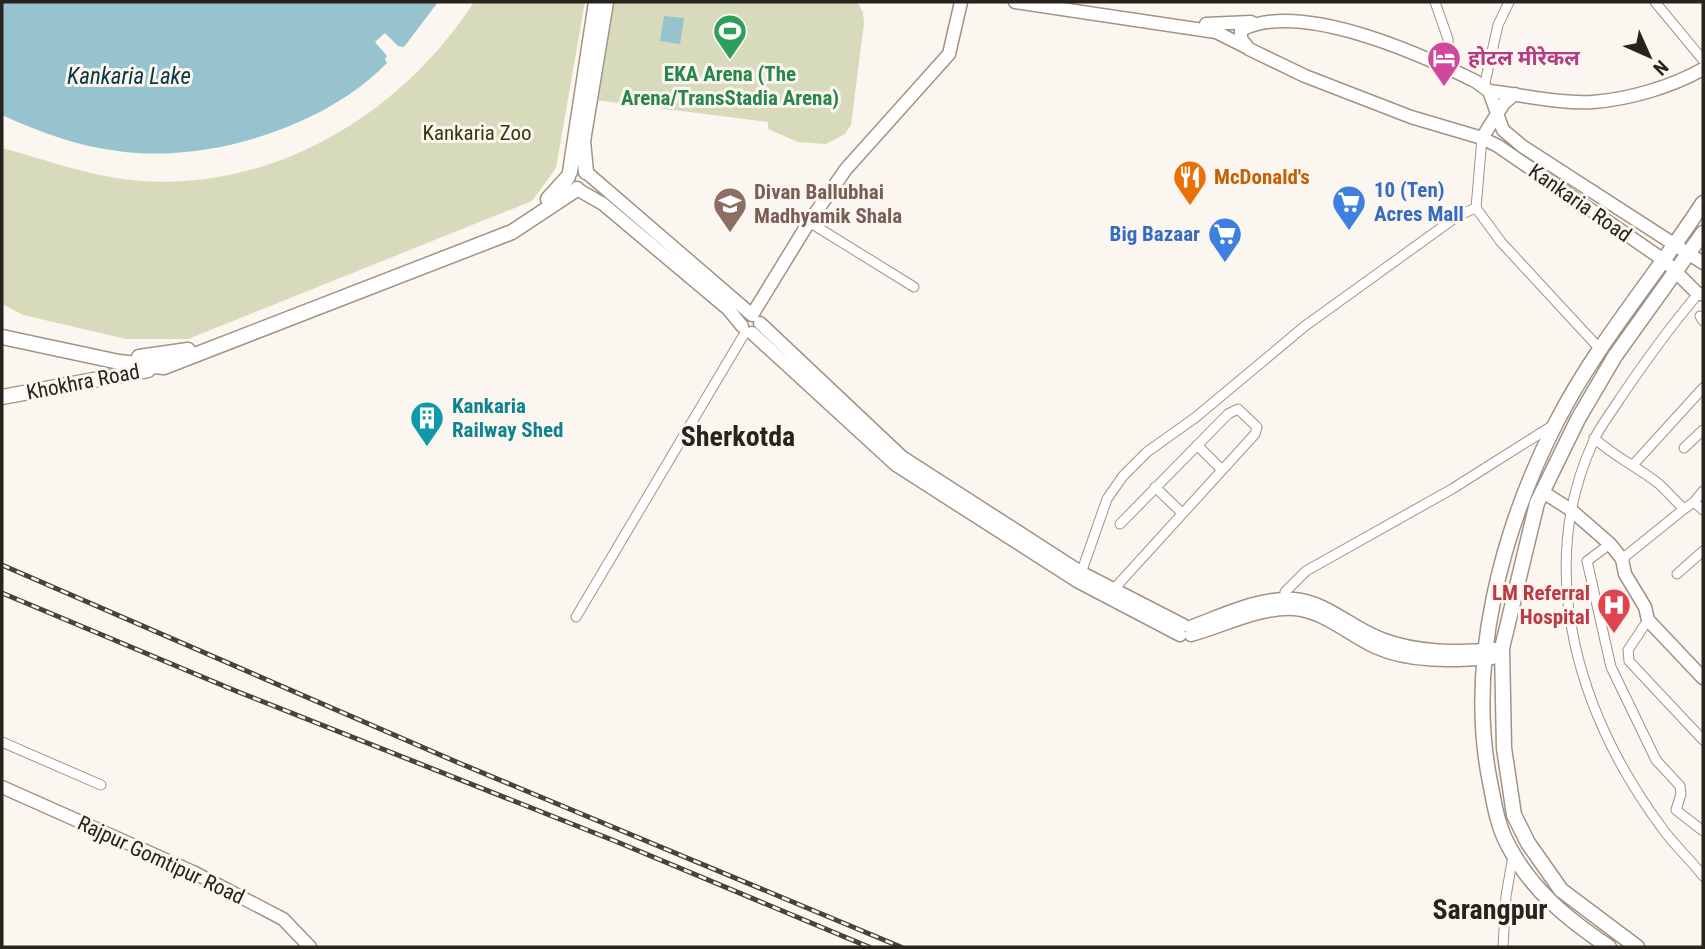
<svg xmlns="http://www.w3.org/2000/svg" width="1705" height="949" viewBox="0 0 1705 949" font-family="'Roboto Condensed','Noto Sans Devanagari',sans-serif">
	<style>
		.green { fill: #d8dbbb }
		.water { fill: #96c3ce }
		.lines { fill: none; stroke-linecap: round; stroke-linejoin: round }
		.street-casing { stroke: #a29385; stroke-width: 11 }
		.secondary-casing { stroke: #a29385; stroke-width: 15 }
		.primary-casing { stroke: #a29385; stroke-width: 17 }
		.street { stroke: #fff; stroke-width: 9 }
		.secondary { stroke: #fff; stroke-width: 12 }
		.primary { stroke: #fff; stroke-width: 14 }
		.rail-casing { stroke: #48423d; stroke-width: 5 }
		.rail { stroke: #fcf6f0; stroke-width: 2.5; stroke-dasharray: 8; stroke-linecap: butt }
		.labels { text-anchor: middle; stroke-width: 6; stroke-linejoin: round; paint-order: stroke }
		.hotel-label { font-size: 21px; font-weight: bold; fill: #b23c85; stroke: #fcf6f0; text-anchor: start }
		.leisure-label { font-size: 21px; font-weight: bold; fill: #27864d; stroke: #fcf6f0 }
		.park-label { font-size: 21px; fill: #37390b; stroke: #fcf6f0 }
		.food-label { font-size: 21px; font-weight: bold; fill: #c56008; stroke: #fcf6f0; text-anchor: start }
		.shop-label { font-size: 21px; font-weight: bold; fill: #366cbe; stroke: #fcf6f0; text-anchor: start }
		.education-label { font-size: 21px; font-weight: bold; fill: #785e54; stroke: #fcf6f0; text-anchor: start }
		.street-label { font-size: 21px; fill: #29231e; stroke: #fcf6f0 }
		.culture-label { font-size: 21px; font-weight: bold; fill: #0d838f; stroke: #fcf6f0; text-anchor: start }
		.health-label { font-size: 21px; font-weight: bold; fill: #be3a42; stroke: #fcf6f0; text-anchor: end }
		.water-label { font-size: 23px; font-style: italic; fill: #0c3740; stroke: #fcf6f0 }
		.district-label { font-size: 28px; font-weight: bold; fill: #29231e; stroke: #fcf6f0 }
	</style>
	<rect width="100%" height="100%" fill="#fcf6f0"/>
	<path class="green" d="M474,2h111l-29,166 -24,33 -344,138h-62l-103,-24 -21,-11v-156c45,12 93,30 140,33 135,9 260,-68 332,-179z
		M611,2h246l6,10 1,11 -13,102 -6,9 -19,10 -28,-2 -30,-13v-7l-173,-22z"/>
	<path class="water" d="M2,2h436l-34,45 -6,-1 -13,-13 -10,9 12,14 -2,3 2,4c-62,64 -180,101 -269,88 -41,-5 -79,-19 -116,-36z
		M664,16l20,2 -4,26 -20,-3z"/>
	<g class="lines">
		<g class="street-casing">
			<path id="street" d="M1435,2l13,37 1,29
				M1655,2l48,58
				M1484,87l14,-62 11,-23
				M1476,208l25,34 98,106
				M809,222l105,65
				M1698,294c-29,34 -54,69 -79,106 -8,13 -19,26 -25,40 -61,132 -14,277 68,388 12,17 28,31 41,48
				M1700,316l3,5
				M1594,438c22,20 44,29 65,46 9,8 16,17 25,25l10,-7 9,8
				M1197,445l25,25
				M1684,448l19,-18
				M1633,465l70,-77
				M1155,487l26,25
				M1694,502l9,-11
				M1610,544l-23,17 24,106 45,93 24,26 1,8 -5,16 27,21
				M1622,559l62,-50
				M1677,574l26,-23
				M1080,576l27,-77 16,-23 24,-24 49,-35 109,-91 154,-111 17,-7 6,-70
				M1113,590l142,-156 2,-7 -19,-18 -10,5 -108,110
				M1284,605l1,-13 21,-21 146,-82 103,-65
				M576,617l170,-286
				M1648,620l-20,30 1,11 74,79
				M2,742l99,43
				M1503,947l3,-51 7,-40"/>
		</g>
		<g class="secondary-casing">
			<path id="secondary" d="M1015,2l201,30 30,15
				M1206,24l45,-2
				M1489,91c34,4 71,13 104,11 37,-3 78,-15 110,-33
				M1482,138l22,-35 11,-9
				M586,172l166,143 57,-93 37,-53 103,-115 12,-52
				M577,189l26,15 125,105 14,17
				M1703,263l-181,-117 -19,-16 -14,-39 -14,-10c-57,-28 -175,-81 -234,-51v9l8,10 56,27 106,41 71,21 16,8 167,115 33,33h5
				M760,323l142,134 180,116 101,52
				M752,333l144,132 181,116 103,54
				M1543,492l28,18 39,34 12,15 3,15 20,33 3,13 55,58
				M1190,627c33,-12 69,-30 104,-28 34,3 57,29 88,40 34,13 77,14 113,10
				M1191,635c33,-9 68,-28 103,-26 29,2 55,26 81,38 35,16 79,14 117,11
				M2,787l191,85 90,47 27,28"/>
		</g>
		<g class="primary-casing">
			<path id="primary" d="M570,172l26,-170
				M586,172l-3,-31 23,-139
				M548,199l20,-22
				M2,337l117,25 45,5 348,-135 65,-43
				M139,357l49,-7
				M2,397l146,-27
				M1609,947c-42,-28 -79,-58 -102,-104 -10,-19 -13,-41 -17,-61 -24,-119 12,-253 66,-359 40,-79 99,-146 147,-220
				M1637,947l-76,-57 -33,-47 -14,-28 -10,-67 -2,-100 35,-145 41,-84 37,-63 88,-123"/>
		</g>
		<use href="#street" class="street"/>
		<use href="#secondary" class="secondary"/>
		<use href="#primary" class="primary"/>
		<g class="rail-casing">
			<path id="rail" d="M2,565l457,198 442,184
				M2,593l234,98 379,150 254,106"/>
		</g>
		<use href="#rail" class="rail"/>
	</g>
	<defs>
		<g id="stadium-pin" transform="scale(1.75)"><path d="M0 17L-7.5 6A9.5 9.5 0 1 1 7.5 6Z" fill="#2e9e5b" stroke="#fcf6f0"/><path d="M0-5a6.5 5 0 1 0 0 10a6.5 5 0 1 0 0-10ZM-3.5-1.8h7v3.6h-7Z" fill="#fff"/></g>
		<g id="hotel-pin" transform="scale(1.75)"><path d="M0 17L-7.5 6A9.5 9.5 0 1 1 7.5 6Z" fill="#d1479c" stroke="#fcf6f0"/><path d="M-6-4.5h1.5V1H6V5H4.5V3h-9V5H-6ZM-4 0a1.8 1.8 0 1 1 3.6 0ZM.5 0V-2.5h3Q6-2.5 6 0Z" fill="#fff"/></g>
		<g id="restaurant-pin" transform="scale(1.75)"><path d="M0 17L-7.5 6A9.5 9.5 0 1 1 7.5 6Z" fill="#e8710a" stroke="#fcf6f0"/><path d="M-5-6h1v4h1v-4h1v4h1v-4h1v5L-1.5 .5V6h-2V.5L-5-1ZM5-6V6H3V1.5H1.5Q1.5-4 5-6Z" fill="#fff"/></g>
		<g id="supermarket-pin" transform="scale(1.75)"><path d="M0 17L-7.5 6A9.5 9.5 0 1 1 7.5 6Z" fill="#3f7fe0" stroke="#fcf6f0"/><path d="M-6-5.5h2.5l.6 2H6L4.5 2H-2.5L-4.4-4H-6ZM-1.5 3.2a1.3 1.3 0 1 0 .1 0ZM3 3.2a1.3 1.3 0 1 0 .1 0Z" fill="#fff"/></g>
		<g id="school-pin" transform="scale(1.75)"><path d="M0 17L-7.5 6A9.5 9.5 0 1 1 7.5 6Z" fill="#8d6e63" stroke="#fcf6f0"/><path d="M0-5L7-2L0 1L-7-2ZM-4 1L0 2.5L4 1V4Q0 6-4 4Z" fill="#fff"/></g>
		<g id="building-pin" transform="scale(1.75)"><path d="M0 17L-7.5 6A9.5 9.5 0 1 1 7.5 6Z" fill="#0f9aa8" stroke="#fcf6f0"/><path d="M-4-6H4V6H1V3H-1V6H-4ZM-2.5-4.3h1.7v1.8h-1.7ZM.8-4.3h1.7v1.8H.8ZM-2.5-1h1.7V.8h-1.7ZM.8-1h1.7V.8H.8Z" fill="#fff"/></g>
		<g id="hospital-pin" transform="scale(1.75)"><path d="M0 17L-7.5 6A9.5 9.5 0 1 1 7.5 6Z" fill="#e0444e" stroke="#fcf6f0"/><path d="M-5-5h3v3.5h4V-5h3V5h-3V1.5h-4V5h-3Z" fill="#fff"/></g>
	</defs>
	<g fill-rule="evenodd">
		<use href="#stadium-pin" x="730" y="31"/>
		<use href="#hotel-pin" x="1444" y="58"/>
		<use href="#restaurant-pin" x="1190" y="177"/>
		<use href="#supermarket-pin" x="1349" y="202"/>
		<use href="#school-pin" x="730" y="204"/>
		<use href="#supermarket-pin" x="1225" y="234"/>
		<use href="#building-pin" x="427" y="418"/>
		<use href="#hospital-pin" x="1614" y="605"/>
	</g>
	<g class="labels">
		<g class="hotel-label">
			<text x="1468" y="65">होटल मीरेकल</text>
		</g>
		<g class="leisure-label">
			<text x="730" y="81">EKA Arena (The<tspan x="730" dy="24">Arena/TransStadia Arena)</tspan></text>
		</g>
		<g class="park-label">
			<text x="477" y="140">Kankaria Zoo</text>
		</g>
		<g class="food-label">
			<text x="1214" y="184">McDonald's</text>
		</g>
		<g class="shop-label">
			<text x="1374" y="197">10 (Ten)<tspan x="1374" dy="24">Acres Mall</tspan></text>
			<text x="1200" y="241" text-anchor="end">Big Bazaar</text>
		</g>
		<g class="education-label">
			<text x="754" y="199">Divan Ballubhai<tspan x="754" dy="24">Madhyamik Shala</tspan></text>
		</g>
		<g class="street-label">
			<text transform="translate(1580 203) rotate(35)" y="7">Kankaria Road</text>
			<text transform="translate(83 382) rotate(-11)" y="7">Khokhra Road</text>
			<text transform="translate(161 860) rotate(25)" y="7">Rajpur Gomtipur Road</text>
		</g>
		<g class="culture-label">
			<text x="452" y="413">Kankaria<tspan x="452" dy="24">Railway Shed</tspan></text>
		</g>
		<g class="health-label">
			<text x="1590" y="600">LM Referral<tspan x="1590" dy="24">Hospital</tspan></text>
		</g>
		<g class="water-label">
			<text x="129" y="84">Kankaria Lake</text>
		</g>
		<g class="district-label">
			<text x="738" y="446">Sherkotda</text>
			<text x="1490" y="919">Sarangpur</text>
		</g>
	</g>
	<rect width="1705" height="949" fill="none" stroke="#29231e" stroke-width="7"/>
	<g transform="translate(1649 56) rotate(135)" stroke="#fcf6f0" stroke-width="5" paint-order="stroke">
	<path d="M0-5L12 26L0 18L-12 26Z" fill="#29231e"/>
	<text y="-10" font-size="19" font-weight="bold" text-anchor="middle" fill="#29231e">N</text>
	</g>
</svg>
